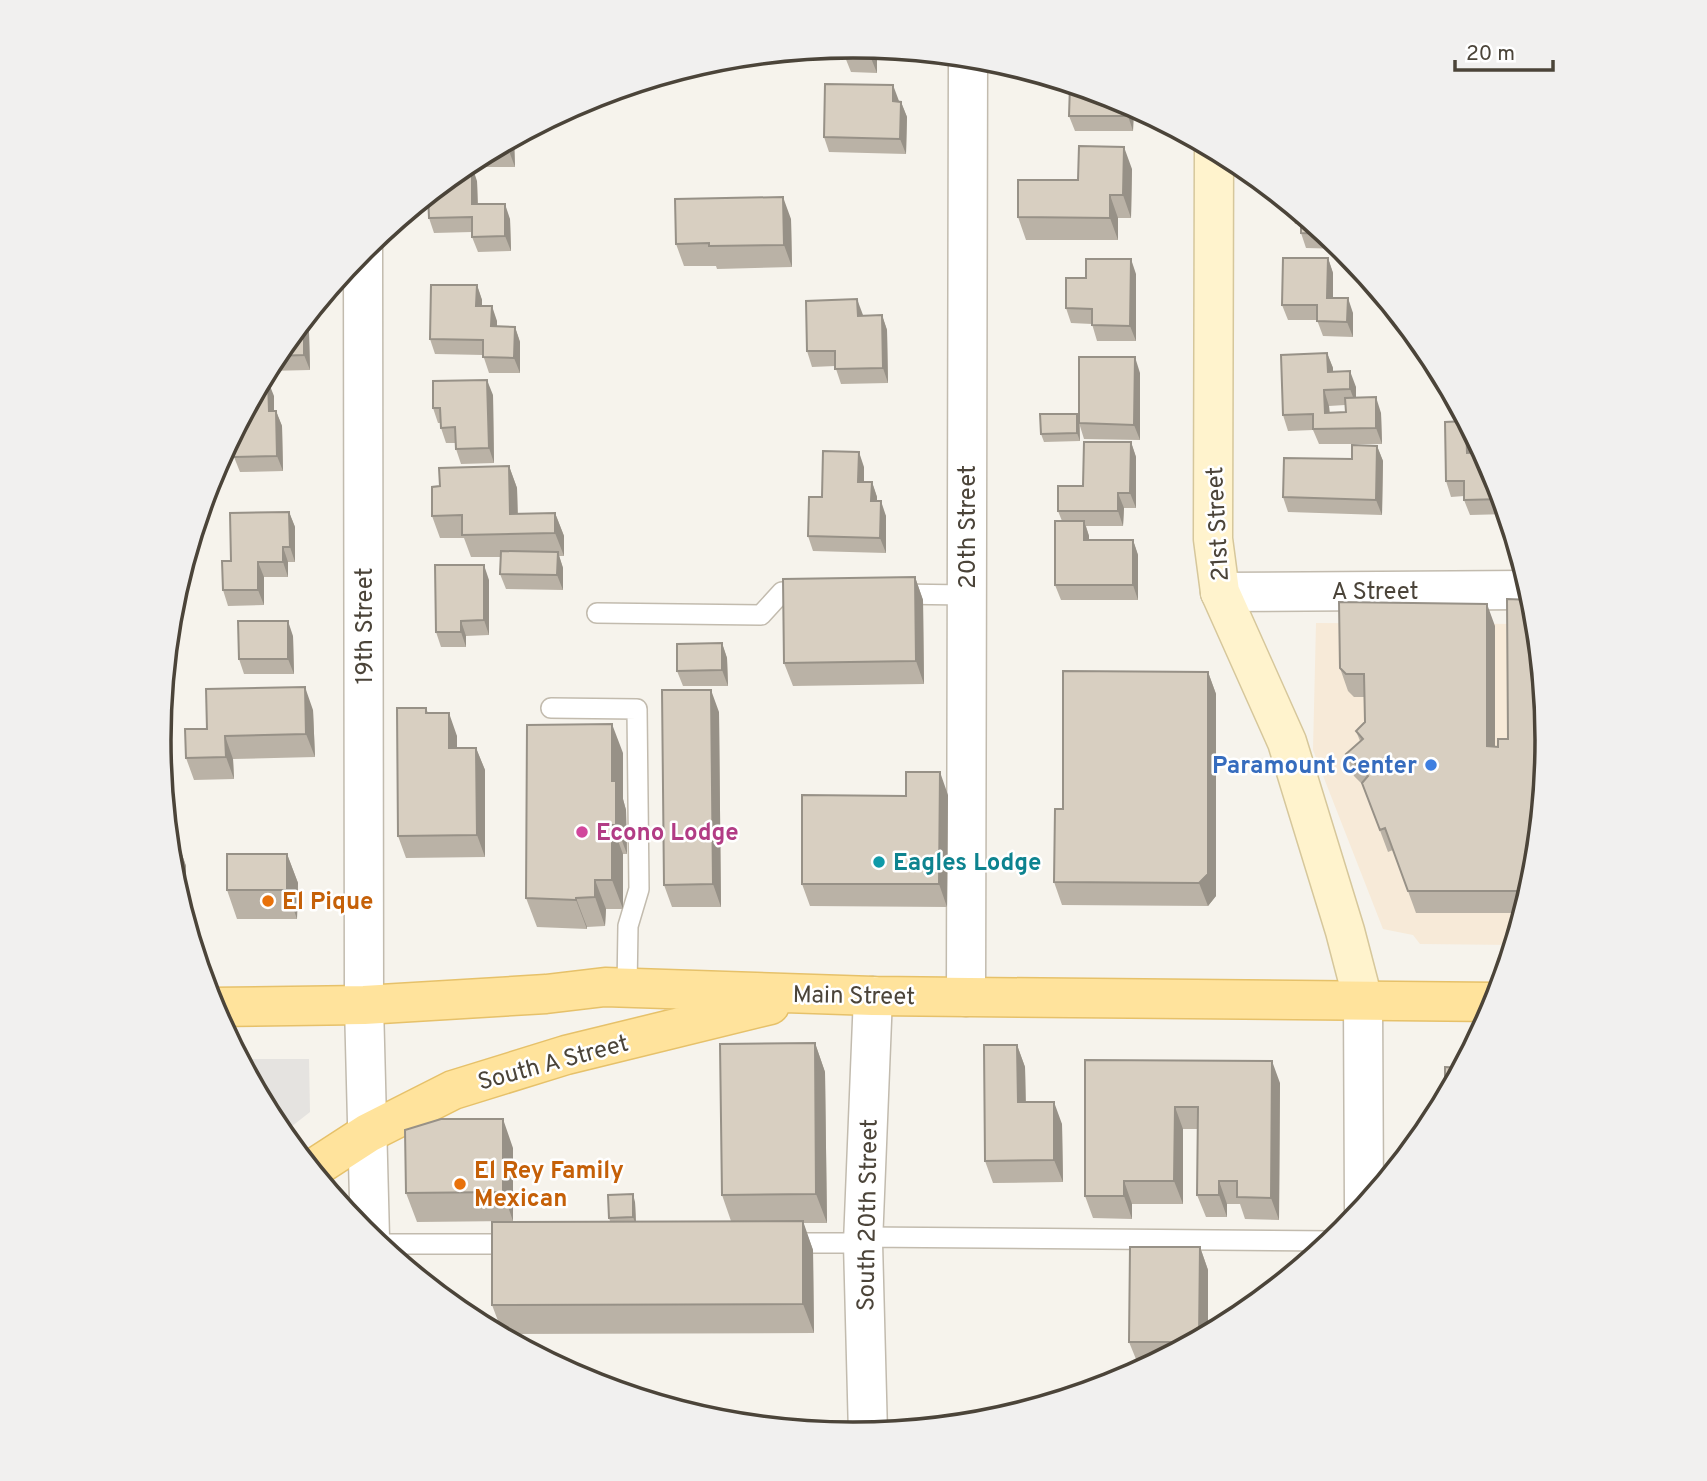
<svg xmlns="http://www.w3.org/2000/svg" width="1707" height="1481" viewBox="0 0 1707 1481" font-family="Overpass,sans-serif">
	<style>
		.commercial { fill: #f7ead8 }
		.parking { fill: #e5e3e0 }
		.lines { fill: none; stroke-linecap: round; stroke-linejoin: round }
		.lane-casing { stroke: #c2bbae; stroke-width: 22 }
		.street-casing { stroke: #c2bbae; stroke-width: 41 }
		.secondary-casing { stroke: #d6c79b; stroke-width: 41 }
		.primary-casing { stroke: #e6c16a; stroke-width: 41 }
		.lane { stroke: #fff; stroke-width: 19 }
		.street { stroke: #fff; stroke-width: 38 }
		.secondary { stroke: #fff3cd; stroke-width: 38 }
		.primary { stroke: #ffe39c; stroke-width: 38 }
		.wall { fill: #bab2a6; fill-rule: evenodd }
		.shaded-wall { fill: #979187 }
		.building { fill: #d8cfc1; stroke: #979187; stroke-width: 2 }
		.shop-dot { fill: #3f7fe0; stroke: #fff; stroke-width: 2.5 }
		.hotel-dot { fill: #d1479c; stroke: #fff; stroke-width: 2.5 }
		.culture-dot { fill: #0f9aa8; stroke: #fff; stroke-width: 2.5 }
		.food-dot { fill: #e8710a; stroke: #fff; stroke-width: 2.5 }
		.labels { text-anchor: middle; stroke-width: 5; stroke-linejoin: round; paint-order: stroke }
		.street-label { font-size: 24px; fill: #4b4439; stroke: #fff }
		.shop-label { font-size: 24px; font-weight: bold; fill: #366cbe; stroke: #fff; text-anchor: end }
		.hotel-label { font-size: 24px; font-weight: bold; fill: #b23c85; stroke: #fff; text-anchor: start }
		.culture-label { font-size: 24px; font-weight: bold; fill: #0d838f; stroke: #fff; text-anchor: start }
		.food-label { font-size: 24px; font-weight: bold; fill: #c56008; stroke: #fff; text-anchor: start }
		.rim { fill: none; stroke: #4b4439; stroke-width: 3.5 }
	</style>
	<rect width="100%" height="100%" fill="#f6f3ec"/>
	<path class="commercial" d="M1316,623l221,1 -2,252 -21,69 -94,-1 -7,-9 -30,-6 -70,-179z"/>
	<path class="parking" d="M309,1059l1,53 -28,22 -7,-8 -35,-67z"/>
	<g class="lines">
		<g class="lane-casing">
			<path id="lane" d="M895,594l72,1
				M597,613l164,2 21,-23h27
				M551,708l86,1 2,180 -11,37 -1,62
				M863,1237l471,4
				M787,1243h76
				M376,1244h143"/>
		</g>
		<g class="street-casing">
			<path id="street" d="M363,248l1,757 6,233
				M1220,592l311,-2
				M966,997l2,-940
				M1363,1000l1,209
				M868,1434l-5,-191 10,-247"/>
		</g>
		<g class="secondary-casing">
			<path id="secondary" d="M1214,149l-1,390 7,53 67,150 58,189 18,69"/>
		</g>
		<g class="primary-casing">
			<path id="primary" d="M212,1007l152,-2 182,-11 59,-7 268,9 624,6
				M311,1170l57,-37 85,-43 113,-35 204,-50"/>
		</g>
		<use href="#lane" class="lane"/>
		<use href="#street" class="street"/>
		<use href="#secondary" class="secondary"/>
		<use href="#primary" class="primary"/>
	</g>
	<path class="wall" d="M854,46l60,5v8h-37v14l-26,-1 -6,-15z
		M899,102h2l6,15 -1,37 -77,-2 -5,-15z
		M1134,106l-1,25h-58l-6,-15z
		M514,138l1,29h-36l-3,-9z
		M1132,169l-1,49h-13v22h-92l-8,-23 60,-37z
		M477,181l1,23 32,15 1,32 -33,1 -6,-15v-5l-38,1 -5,-15z
		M1290,204l55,45 -39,-1 -5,-15v-9h-6l-5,-15z
		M791,219l1,48 -75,2 -1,-3h-32l-8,-22z
		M1328,258l5,15v25l20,15v24l-30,-1 -6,-16h-29l-6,-15z
		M1136,274v67h-39l-5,-17 -21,-1 -5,-15 20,-30z
		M477,285l5,15v6l15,15v6h18l5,15v31h-31l-6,-18 -48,-1 -5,-15z
		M882,315l5,15 1,53 -47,1 -6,-18 -23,1 -5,-16 56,-35z
		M304,319l5,13 1,38 -43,1 9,-17z
		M1327,353l6,15v4l23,15v11l25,15 1,31h-63l-6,-14 -25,1 -5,-16zM1345,405l1,7 -16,1 -1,-7z
		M1140,373v67l-56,-1 -4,-13v15l-36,1 -3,-8 36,-20 2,5z
		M493,395l1,68 -33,1 -5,-15v-6h-10l-5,-15v-5h-3l-5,-15z
		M274,396v15h2l6,15 1,45 -43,1 -6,-15z
		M1466,421l6,15v17l24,22 12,39 -38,1 -6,-15v-4l-13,1 -5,-16z
		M1131,442l5,15v51h-12l-1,18h-37l3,10v4h44l5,15v45h-77l-6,-15 7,-64 -4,-10z
		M1377,446l6,15 -1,54 -94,-3 -5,-15z
		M509,466l8,22 1,26 37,-1 9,23v20h-5l4,12v22l-57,-1 -6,-15v-17h-29l-7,-19h-24l-8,-22 8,-30z
		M864,467v15h8l5,15v4l9,15v37l-73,-2 -5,-15 14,-39z
		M289,512l6,15v35h-7v15h-24v28l-36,1 -5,-16 8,-29z
		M915,577l8,23 1,84 -131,2 -9,-23z
		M489,580v55l-23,1v11h-25l-5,-15z
		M1495,626v121l40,129 -11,37h-108l-23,-63 -5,2 -25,-67 -9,-9 -8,-22 14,-13 -4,-10 9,-9v-25h-11l-6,-6 -8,-23z
		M293,636l1,38h-50l-5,-15z
		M722,643l5,15 1,28h-45l-6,-15z
		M1208,672l8,22v202l-8,10 -146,-1 -8,-23 9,-73z
		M426,708l2,5 29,23v12h19l9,22v87l-79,1 -8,-22z
		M313,710l2,47 -82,2 1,20 -40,1 -8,-22 21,-29z
		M719,712l2,195h-49l-8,-22z
		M623,753v46l3,11 1,44h-4v55h-17l-1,17 -18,1v2l-50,-2 -11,-29z
		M948,795l-1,112 -137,-1 -8,-22 104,-88z
		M176,837l10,29v46h-3l-11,-36z
		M287,854l11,29 -1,36h-60l-10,-29z
		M815,1043l10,29 2,151h-24l10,27 1,83 -311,1 -11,-29 118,-84 -1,-3 26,-16 1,19h95l-9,-26z
		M1017,1045l8,22 1,35 36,22 1,58 -70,1 -8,-22z
		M1085,1060l195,23 -1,137 -34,-1 -5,-15h-13v13h-21l-9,-22 1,-66h-15v75h-51v15l-39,-1 -8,-22z
		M513,1148v73l-96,1 -11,-29z
		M1200,1247l8,23v65l-54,29h-16l-9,-22z"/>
	<path class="shaded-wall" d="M871,47h1l5,12v14l-6,-15z
		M893,85l6,16 -1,15 -5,-15z
		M901,102l6,15 -1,37 -6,-15z
		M1128,103l6,3 -1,25 -5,-15z
		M514,138l1,29 -6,-16v-11z
		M1124,147l8,22 -1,49 -8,-23z
		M472,166l5,15 1,38 -6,-15z
		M1110,195l8,23v22l-8,-22z
		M783,197l8,22 1,48 -8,-22z
		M505,204l5,15 1,32 -6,-15z
		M1328,258l5,15v40l-6,-15z
		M1131,259l5,15v67l-6,-15z
		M477,285l5,15v21l-6,-15z
		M1348,298l5,15v24l-6,-15z
		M857,299l6,16v16l-5,-15z
		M492,306l5,15v21l-6,-16z
		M882,315l5,15 1,53 -5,-15z
		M304,319l5,13 1,38 -6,-15z
		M515,327l5,15v31l-6,-15z
		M1327,353l6,15v19l-5,-15z
		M1135,357l5,16v67l-6,-15z
		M1350,371l6,16v18l-6,-16z
		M487,380l6,15 1,68 -5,-15z
		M268,381l6,15v30l-5,-15z
		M1324,390l5,16 1,22 -5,-15z
		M1376,397l5,16 1,31 -6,-16z
		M276,411l6,15 1,45 -6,-15z
		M1077,414l2,7v2l1,18 -3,-8z
		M1466,421l6,15v32l-5,-15z
		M1131,442l5,15v51l-6,-15z
		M1377,446l6,15 -1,54 -6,-15z
		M859,452l5,15v30l-6,-15z
		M509,466l8,22 1,46 -8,-20z
		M872,482l5,15v19l-6,-15z
		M1118,493l6,15 -1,18 -5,-15z
		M881,501l5,15v37l-6,-15z
		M289,512l6,15v35l-5,-15z
		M555,513l9,23v20l-9,-23z
		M1084,521l5,15v19l-5,-15z
		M1133,540l5,15v45l-5,-15z
		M283,547l5,15v15l-5,-15z
		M558,552l5,16v22l-6,-15z
		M258,562l6,15v28l-6,-15z
		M484,565l5,15v55l-5,-15z
		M915,577l8,23 1,84 -8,-23z
		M1487,604l8,22v143l-8,-23z
		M288,621l5,15 1,38 -6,-15z
		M461,621l5,15v11l-5,-15z
		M722,643l5,15 1,28 -6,-16z
		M1208,672l8,22v202l-8,10 -9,-23z
		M305,687l8,23 2,47 -9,-23z
		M711,690l8,22 2,195 -8,-23z
		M449,713l8,23v34l-8,-22z
		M612,724l11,29v46l3,11 1,44 -11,-29 -4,-44z
		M225,736l8,23 1,20 -8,-22z
		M476,748l9,22v87l-8,-22z
		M940,772l8,23 -1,112 -8,-23z
		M612,825l11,29v55l-11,-29z
		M176,837l10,29v46l-10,-29z
		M287,854l11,29 -1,36 -10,-29z
		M595,880l11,29 -1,17 -10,-29z
		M576,898l11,29v2l-11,-29z
		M815,1043l10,29 2,151 -11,-29z
		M1017,1045l8,22 1,58 -8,-23z
		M1272,1061l8,22 -1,137 -8,-22z
		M1054,1102l8,22 1,58 -9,-22z
		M1175,1107l8,22v75l-9,-23z
		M503,1119l10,29v73l-10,-29z
		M1124,1181l8,23v15l-8,-23z
		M1219,1181l8,23v13l-8,-22z
		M633,1194l2,8 1,23 -3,-8z
		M803,1221l10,29 1,83 -11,-29z
		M1200,1247l8,23v65l-9,5z"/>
	<path class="building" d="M845,46h9l17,1v11l-26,-1z
		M825,84l68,1v16l8,1 -1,37 -76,-2z
		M1070,85h5l45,14 8,4v13h-59z
		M509,140v11l-21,1z
		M1079,146l45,1 -1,48h-13v23l-92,-1v-37h60z
		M464,166h8v38h33v32l-33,1v-20l-43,1 -1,-23z
		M783,197l1,48 -75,1v-3l-33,1 -1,-45z
		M1290,204l6,5h-6z
		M1301,213l25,21 -25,-1z
		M1283,258h45l-1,40h21l-1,24 -30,-1v-16h-35z
		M1086,259h45l-1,67 -38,-1v-16l-26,-1v-30h20z
		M431,285h46l-1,21h16l-1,20 24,1 -1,31 -31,-1v-17l-53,-1z
		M857,299l1,17 24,-1 1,53 -48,1v-18h-28l-1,-50z
		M304,320v35l-29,1 1,-2z
		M1327,353l1,19 22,-1v18l-26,1 1,23 21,-1 -1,-14 31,-1v31l-63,1v-15l-30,1 -2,-60z
		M1079,357h56l-1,68 -55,-2z
		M487,380l2,68 -33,1 -1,-22 -14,1 -1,-20h-7v-27z
		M261,381h7l1,30h7l1,45 -43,1v-24z
		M1040,414h37v19l-36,1z
		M1466,421l1,32 17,-1 12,23 7,24 -39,1v-19h-18l-1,-59z
		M1084,442h47l-1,51h-12v18h-60v-25h25z
		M1352,445l25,1 -1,54 -93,-3 1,-39 68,1z
		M823,451l36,1 -1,30h14l-1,19h10l-1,37 -72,-2 1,-39h13z
		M509,466l1,48 45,-1v20l-93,2v-20l-30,1v-29l8,-1 -1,-18z
		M289,512l1,35h-7v15h-25v28h-35l-1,-29h9l-1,-48z
		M1055,521h29v19h49v45h-78z
		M501,551l57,1 -1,23 -57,-1z
		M435,565h49v55l-23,1v11h-25z
		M915,577l1,84 -132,2 -1,-84z
		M1507,599l26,1 2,5 13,136 -13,135 -4,15h-123l-23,-63 -5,2 -18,-47 6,-7 -22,-22 17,-15 -7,-8 9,-9 -1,-48h-18l-6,-6 -1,-66 148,2v142l11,1v-8h10z
		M238,621h50v38h-49z
		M722,643v27l-45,1v-27z
		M1063,671l145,1v202l-9,9 -145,-1 1,-73h8z
		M305,687l1,47 -81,2 1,21 -40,1 -1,-29h22l-1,-40z
		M662,690h49l2,194 -49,1z
		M397,708h29v5h23v35h27l1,87 -79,1z
		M612,724v57h4v44h-4v55h-17v17l-19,1v2l-50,-2 1,-173z
		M906,772h34l-1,112h-137v-89l104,1z
		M168,837h8v46h-2l-2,-7z
		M227,854h60v36h-60z
		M815,1043l1,151 -94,1 -2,-151z
		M984,1045h33l1,57h36v58l-69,1z
		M1085,1060l187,1 -1,137 -34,-1v-16h-18v14h-22l1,-88h-23l-1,74h-50v15h-39z
		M1445,1067l18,1 -18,34z
		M441,1119h62v73l-97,1 -1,-63z
		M633,1194v23l-24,1 -1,-23z
		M803,1221v83l-311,1v-83z
		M1130,1247h70l-1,93 -3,2h-67z"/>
	<circle class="shop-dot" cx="1431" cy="765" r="7"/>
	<circle class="hotel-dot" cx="582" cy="832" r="7"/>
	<circle class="culture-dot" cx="879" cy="862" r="7"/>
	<g class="food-dot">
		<circle cx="268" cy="901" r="7"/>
		<circle cx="460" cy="1184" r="7"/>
	</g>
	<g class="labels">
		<g class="street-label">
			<text transform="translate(1217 524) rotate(-93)" y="8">21st Street</text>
			<text transform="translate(967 527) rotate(-90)" y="8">20th Street</text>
			<text x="1375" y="599">A Street</text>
			<text transform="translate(364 626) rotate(-90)" y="8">19th Street</text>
			<text transform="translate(854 995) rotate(1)" y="8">Main Street</text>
			<text transform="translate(553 1062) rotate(-15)" y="8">South A Street</text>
			<text transform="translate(867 1215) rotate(-89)" y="8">South 20th Street</text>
		</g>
		<g class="shop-label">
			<text x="1417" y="773">Paramount Center</text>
		</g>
		<g class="hotel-label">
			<text x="596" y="840">Econo Lodge</text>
		</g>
		<g class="culture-label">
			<text x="893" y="870">Eagles Lodge</text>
		</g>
		<g class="food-label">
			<text x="282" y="909">El Pique</text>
			<text x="474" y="1178">El Rey Family<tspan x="474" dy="28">Mexican</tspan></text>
		</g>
	</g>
	<path d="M0 0H1707V1481H0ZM171 740a682 682 0 1 1 1364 0a682 682 0 1 1-1364 0Z" fill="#f1f0ef" fill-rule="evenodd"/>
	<path class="rim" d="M171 740a682 682 0 1 1 1364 0a682 682 0 1 1-1364 0Z"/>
	<path d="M1455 60v10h98v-10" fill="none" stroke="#4b4439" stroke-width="3.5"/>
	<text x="1466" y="60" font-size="21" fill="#4b4439" stroke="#ffffff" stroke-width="5" paint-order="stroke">20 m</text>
</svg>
